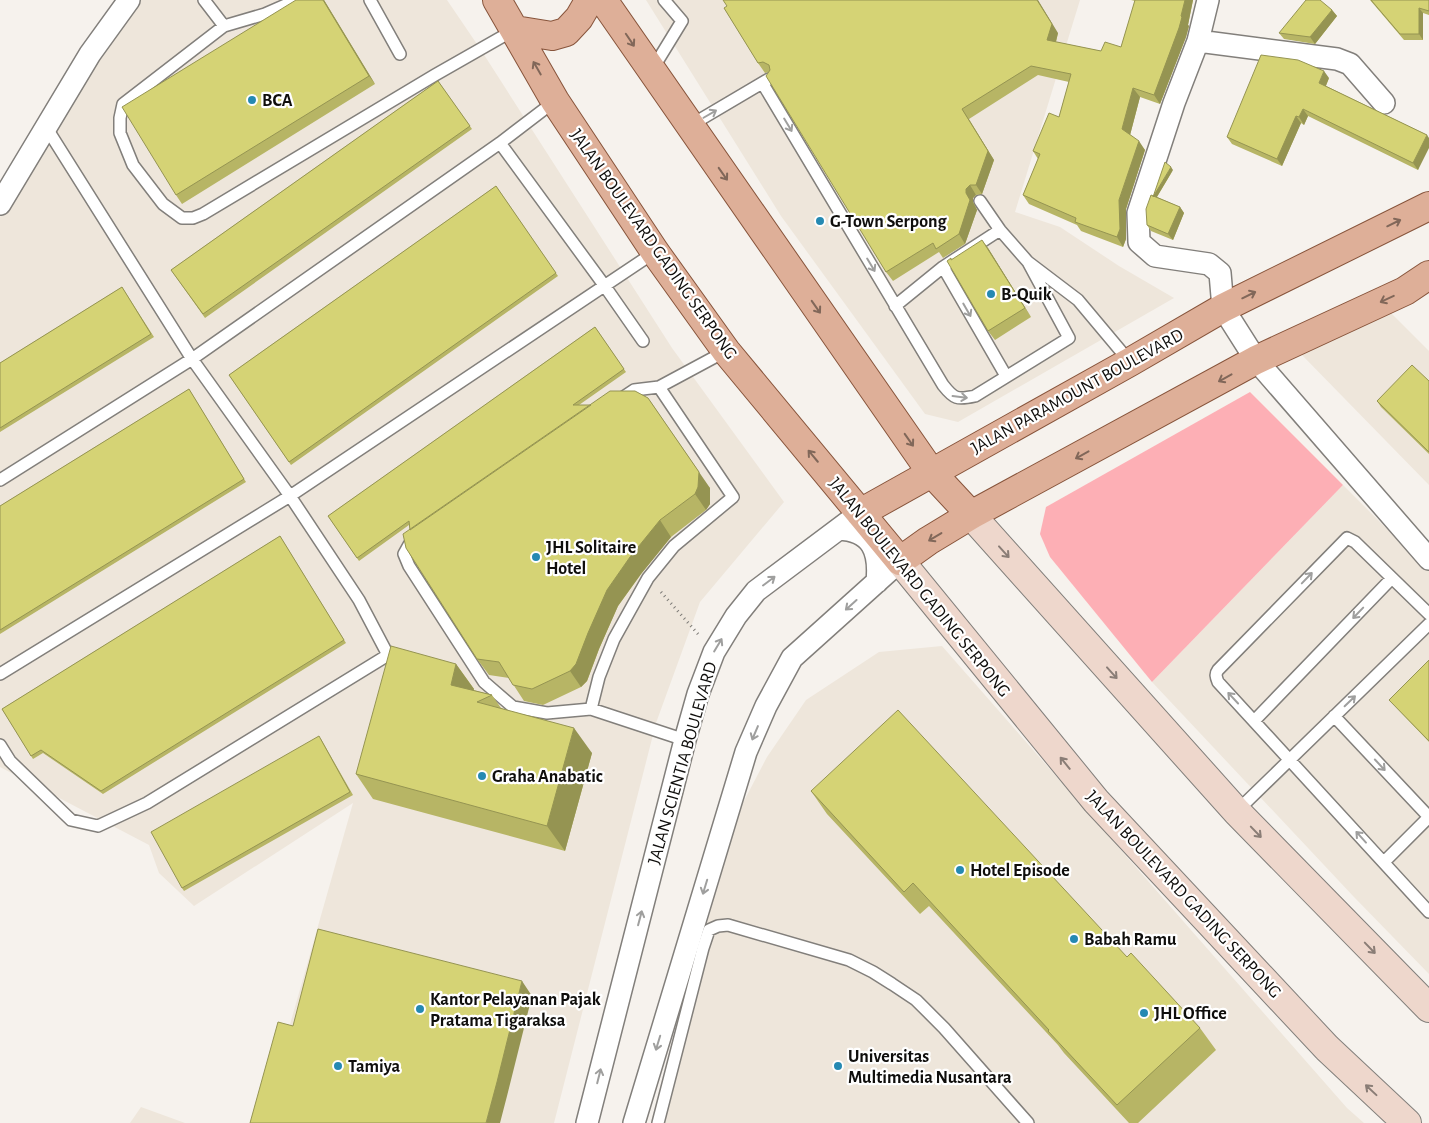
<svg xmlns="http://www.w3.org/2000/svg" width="1429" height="1123" viewBox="0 0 1429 1123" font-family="'Alegreya Sans',sans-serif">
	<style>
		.built { fill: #eee6db }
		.green { fill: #fdafb5 }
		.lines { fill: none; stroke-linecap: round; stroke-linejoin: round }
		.service-casing { stroke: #827f7b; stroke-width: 14 }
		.minor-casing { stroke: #827f7b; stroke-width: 24 }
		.secondary-casing { stroke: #827f7b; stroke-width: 30 }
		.primary-casing { stroke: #87543b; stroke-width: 30 }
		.path { stroke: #7d7b77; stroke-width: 3; stroke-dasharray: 1 4; stroke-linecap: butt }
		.service { stroke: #fff; stroke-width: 11 }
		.minor { stroke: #fff; stroke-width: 21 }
		.secondary { stroke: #eed7cc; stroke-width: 28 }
		.primary { stroke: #deaf98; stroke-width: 28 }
		.wall { fill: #b7b565 }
		.shaded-wall { fill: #959452 }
		.building { fill: #d5d375; stroke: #959452 }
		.oneway { stroke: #816759 }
		.oneway2 { stroke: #9f9f9e }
		.oneway3 { stroke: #8a7d76 }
		.poi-dot { fill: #2589b2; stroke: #fff; stroke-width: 2 }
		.labels { text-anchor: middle; stroke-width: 4.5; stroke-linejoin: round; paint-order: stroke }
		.poi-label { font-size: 18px; font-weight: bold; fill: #0f0e0c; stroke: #fff; text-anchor: start }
		.street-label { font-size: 18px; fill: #0f0e0c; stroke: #fff }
	</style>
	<rect width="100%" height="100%" fill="#f6f2ed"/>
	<path class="built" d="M132,0h315l34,50 191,298 112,154 -84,100 -44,121 -102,400h-292l91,-320 -159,103 -35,-33 -10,-28 -149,-78v-550l65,-110z
		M646,0h434l-65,212 45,15 59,39 55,32 -216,124 -33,-8 -144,-198z
		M1387,309l42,42v134l-128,-131z
		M1343,485l86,86v403l-75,-77 -202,-215z
		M942,646l405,462 17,15h-709l79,-303 33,-63 39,-57 73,-48z
		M141,1107l44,16h-55z"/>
	<path class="green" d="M1250,392l93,93 -191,197 -102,-125 -10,-23 6,-27z"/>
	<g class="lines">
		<g class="service-casing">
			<path id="service" d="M204,0l20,26
				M297,0l-32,14 -41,12 -101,78 -3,14v15l13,32 30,39 19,14h11l10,-4 232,-139 79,-45
				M370,0l30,54
				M652,70l30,-49 -18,-21
				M763,84l180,301c11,14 14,15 32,11l94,-58 -41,-76
				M691,125l78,-46
				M500,143l104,142 39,56
				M980,201l20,29 28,32 50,38 52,62
				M943,267l63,109
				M895,306l48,-39 57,-37
				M619,400l15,-10 25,-3
				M0,480l192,-121 308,-216 55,-42
				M417,540l-8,5 -5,9 5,12 75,116 29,25 34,6 44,-4 94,31
				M1429,614l-74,-72 -8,-4 -129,132c-3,4 -2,7 0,12l211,230
				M0,674l290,-178 365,-244
				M591,709l8,-32 15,-38 34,-61 26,-32 59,-49 -74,-110 67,-36
				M1334,716l95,101
				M1254,721l138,-143
				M0,745l10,16 61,59 27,6 49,-23 241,-148 -29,-55 -69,-104 -98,-137 -146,-232
				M1237,811l192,-187
				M1384,862l45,-45
				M658,1123l45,-175 6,-18 9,-4 10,-1 121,35 24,12 19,12 24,16 28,28 84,95"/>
		</g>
		<g class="minor-casing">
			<path id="minor" d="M1208,0l-10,41 -24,62 -36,110 1,29 16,14 54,8 11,9 3,35 33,52 173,199
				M1198,41l139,18 13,5 34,39
				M0,204l90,-150 39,-54
				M839,529c34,2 41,23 38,53
				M587,1123l98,-383 13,-46 16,-42 22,-36 20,-25 104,-78
				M634,1123l112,-371 20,-46 26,-48 108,-97"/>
		</g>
		<g class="secondary-casing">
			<path id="secondary" d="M971,515l266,297 192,196
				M900,561l196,240 231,247 80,75"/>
		</g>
		<g class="primary-casing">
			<path id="primary" d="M497,0l58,101 100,151 71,99 174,210 28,-20 43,-26 285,-155 149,-69 24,-16
				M603,0l328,472 40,43
				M515,30l37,6 14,-4 13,-14 7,-12 2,-6
				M860,513l270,-151 93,-54 206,-102"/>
		</g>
		<path class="path" d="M661,592l37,42"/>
		<use href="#service" class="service"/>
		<use href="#minor" class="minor"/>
		<use href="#secondary" class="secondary"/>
		<use href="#primary" class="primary"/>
	</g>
	<path class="wall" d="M324,0l51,84 -193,120 -6,-9z
		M1131,0h62l-5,25 1,1 -3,11 -26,67 -20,-7 -10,38 15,15 -19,59v30l-3,8 -42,-16 -4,-6 -48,-21 -6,-9 15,-36 -5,-8 26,-34 10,-35 -31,-7 -69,44 25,41 -12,34 -6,1 -3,3v4l4,8 -12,34 -22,14 -4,-6 -46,29 -7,-9 -117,-200 -4,1 -7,-10 -34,-55 334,25 -2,9 45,9 20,-4 14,-46z
		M1370,0h59v15l-6,-2v27h-19z
		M1332,10l5,6 -22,28 -31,-5 -5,-6z
		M1329,78l-3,8 101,49 -9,35 -110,-54 -4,9 -3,-2 -19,43 -50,-22 -5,-7z
		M438,81l34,48 -267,189 -34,-48z
		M1173,170l-16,27 23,10 4,6 -11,27 -22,-9 -4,-6 7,-29z
		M496,186l62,90 -267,189 -62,-90z
		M988,248l43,69 -36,23 -7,-9 -36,-72z
		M122,287l32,50 -154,95v-69z
		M595,327l31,45 -47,33 131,83v16l-4,6 -35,27 -30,37 -23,32 -19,43 -12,32 -6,6 -38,18 -19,-4 -15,-23 -20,-3 -12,-16 -67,-129 -1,-5 -50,36 -31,-45z
		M1429,381v73l-48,-47 -4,-6z
		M189,389l57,93 -246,152v-128z
		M280,536l66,107 -243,151 -60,-41 -10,6 -31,-50z
		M1429,660v82l-37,-39 -3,-3z
		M456,664l18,25 -1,1 19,5 9,13 91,45 -27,98 -192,-52 -17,-25z
		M321,739l32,56 -169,96 -2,-3z
		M811,791l316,166 73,71 16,22 -78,73h-9l-65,-70 -6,-8 -129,-139 -9,8 -93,-100z"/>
	<path class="shaded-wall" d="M323,0h1l51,84 -6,-8z
		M1037,0h1l20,33 -4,16 -7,-9z
		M1185,0h8l-5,25 1,1 -3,11 -26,67 -6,-9 27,-79z
		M1419,8l4,5v27l-4,-6z
		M1332,10l5,6 -22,28 -5,-7z
		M1324,71l5,7 -5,12 -5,-7z
		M1133,88l7,9 -11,42 -7,-10z
		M962,109l32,51 -12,34 -6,-9z
		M1303,109l5,7 -4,9 -5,-8z
		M1296,116l5,7 -19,43 -5,-7z
		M1427,135l2,3v10l-11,22 -5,-7z
		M1139,141l6,9 -19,59v30l-3,8 -6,-10 2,-37z
		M1171,167l2,3 -18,30 -2,-3z
		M970,185l6,10 -3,3v4l4,8 -12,34 -6,-10 7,-45z
		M1180,207l4,6 -11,27 -5,-6z
		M982,240l6,8 43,69 -6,-9z
		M648,398l62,90v16l-4,6 -11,-16z
		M660,520l11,17 -30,37 -23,32 -19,43 -12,32 -6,6 -11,-16 37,-81 23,-33z
		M456,664l18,25 -6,20 -17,-24z
		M574,728l18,25 -27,98 -18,-25z
		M522,981l10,15 -25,100 -7,27h-14z"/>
	<path class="building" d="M296,0h27l46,76 -193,119 -54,-88z
		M723,0h314l15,24 -5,16 54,11 4,-9 16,5 14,-47h50l-4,16 1,1 -3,11 -25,67 -21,-7 -11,41 17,12 -20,59 1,29 -3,8 -42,-15 1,-4 -53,-23 17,-41 -7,-3 16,-38 10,4 12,-43 -40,-8 -69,43 26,42 -12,34h-6l-4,4v4l4,7 -11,34 -23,15 -3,-6 -47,29 -120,-196 4,-6 -1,-5 -6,-3 -5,1 -34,-55 3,-2z
		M1306,0h14l12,10 -22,27 -31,-4z
		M1371,0h58v11l-10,-3v26h-19z
		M1261,55l37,5 26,11 -5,12 108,52 -14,28 -110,-54 -4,8 -3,-1 -19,43 -50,-22z
		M438,81l32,45 -267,188 -32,-44z
		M1165,162l6,5 -18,30z
		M496,186l60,87 -267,189 -60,-87z
		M1151,195l29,12 -12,27 -21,-9 -1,-16z
		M982,240l43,68 -37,23 -41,-70 4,-3v2z
		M122,287l29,47 -151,94v-65z
		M595,327l29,42 -51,36h18l-181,125 -1,-9 -52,37 -29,-42z
		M1412,365l17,16v71l-52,-51z
		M189,389l55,90 -244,151v-124z
		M610,391h25l13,7 51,74 -1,15 -3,7 -35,26 -30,37 -23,33 -19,43 -12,31 -6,7 -38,18 -19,-4 -14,-23 -22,-3 -71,-111 -3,-14z
		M280,536l64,104 -243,151 -60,-41 -10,6 -29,-47z
		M391,646l65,18 -5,21 41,10 -15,7 97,26 -27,98 -191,-52z
		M1429,660v81l-40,-41z
		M898,710l229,247 4,-4 69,75 -83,77 -69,-74 1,-1 -136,-147 -9,9 -93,-101z
		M319,736l31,56 -168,96 -31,-56z
		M318,929l204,52 -25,101 -11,41h-236l28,-101 15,4z"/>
	<defs><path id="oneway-shaft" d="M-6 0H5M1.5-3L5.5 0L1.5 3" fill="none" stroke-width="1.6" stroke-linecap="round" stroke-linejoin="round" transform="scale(1.25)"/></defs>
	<g class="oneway">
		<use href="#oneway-shaft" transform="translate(630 40) rotate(56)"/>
		<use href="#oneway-shaft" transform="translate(537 68) rotate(-120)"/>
		<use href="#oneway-shaft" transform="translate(723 174) rotate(55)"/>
		<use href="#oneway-shaft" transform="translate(1394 223) rotate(-26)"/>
		<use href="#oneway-shaft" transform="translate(1249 295) rotate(-26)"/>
		<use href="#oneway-shaft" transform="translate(1387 299) rotate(155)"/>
		<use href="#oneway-shaft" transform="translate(816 307) rotate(55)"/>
		<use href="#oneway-shaft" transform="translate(1225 378) rotate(151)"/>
		<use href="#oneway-shaft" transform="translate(909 440) rotate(55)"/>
		<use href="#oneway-shaft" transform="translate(1082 455) rotate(151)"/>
		<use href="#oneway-shaft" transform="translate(813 456) rotate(-130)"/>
		<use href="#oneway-shaft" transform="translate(935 537) rotate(149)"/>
	</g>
	<g class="oneway2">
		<use href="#oneway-shaft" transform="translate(710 114) rotate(-30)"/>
		<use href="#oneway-shaft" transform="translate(788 125) rotate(59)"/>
		<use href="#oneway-shaft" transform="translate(871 265) rotate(59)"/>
		<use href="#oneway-shaft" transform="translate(967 310) rotate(60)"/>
		<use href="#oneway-shaft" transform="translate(960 397) rotate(7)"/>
		<use href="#oneway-shaft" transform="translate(1307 578) rotate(-46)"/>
		<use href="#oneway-shaft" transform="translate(769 581) rotate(-37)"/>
		<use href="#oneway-shaft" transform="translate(851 605) rotate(138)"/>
		<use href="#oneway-shaft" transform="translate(1358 613) rotate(134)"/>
		<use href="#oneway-shaft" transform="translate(718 645) rotate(-59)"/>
		<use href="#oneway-shaft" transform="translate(1233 698) rotate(-133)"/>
		<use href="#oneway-shaft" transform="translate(1350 701) rotate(-44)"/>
		<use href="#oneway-shaft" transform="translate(755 733) rotate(113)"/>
		<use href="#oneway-shaft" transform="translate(1380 765) rotate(47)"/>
		<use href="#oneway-shaft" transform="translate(1361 837) rotate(-132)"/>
		<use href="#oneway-shaft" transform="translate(705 887) rotate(107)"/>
		<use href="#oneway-shaft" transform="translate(640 918) rotate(-75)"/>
		<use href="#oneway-shaft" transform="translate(658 1043) rotate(107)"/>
		<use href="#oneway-shaft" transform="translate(599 1076) rotate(-76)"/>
	</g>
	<g class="oneway3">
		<use href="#oneway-shaft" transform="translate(1004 552) rotate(48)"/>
		<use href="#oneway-shaft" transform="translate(1112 673) rotate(48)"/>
		<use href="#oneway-shaft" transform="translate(1065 763) rotate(-129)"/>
		<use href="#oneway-shaft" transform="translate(1256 832) rotate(46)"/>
		<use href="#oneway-shaft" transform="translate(1370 948) rotate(46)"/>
		<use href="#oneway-shaft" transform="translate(1371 1090) rotate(-137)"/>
	</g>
	<g class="poi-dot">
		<circle cx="252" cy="100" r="5"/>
		<circle cx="820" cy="221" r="5"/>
		<circle cx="991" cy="294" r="5"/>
		<circle cx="536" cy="557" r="5"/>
		<circle cx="482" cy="776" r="5"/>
		<circle cx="960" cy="870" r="5"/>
		<circle cx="1074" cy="939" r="5"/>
		<circle cx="420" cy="1009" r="5"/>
		<circle cx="1144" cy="1013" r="5"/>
		<circle cx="338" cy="1066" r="5"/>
		<circle cx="838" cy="1066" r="5"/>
	</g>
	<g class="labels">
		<g class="poi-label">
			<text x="262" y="106">BCA</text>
			<text x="830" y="227">G-Town Serpong</text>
			<text x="1001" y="300">B-Quik</text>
			<text x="546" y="553">JHL Solitaire<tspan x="546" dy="21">Hotel</tspan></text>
			<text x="492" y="782">Graha Anabatic</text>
			<text x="970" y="876">Hotel Episode</text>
			<text x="1084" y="945">Babah Ramu</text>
			<text x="430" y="1005">Kantor Pelayanan Pajak<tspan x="430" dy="21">Pratama Tigaraksa</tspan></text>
			<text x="1154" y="1019">JHL Office</text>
			<text x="848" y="1062">Universitas<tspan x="848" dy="21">Multimedia Nusantara</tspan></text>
			<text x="348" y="1072">Tamiya</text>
		</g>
		<g class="street-label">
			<text transform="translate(654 244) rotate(55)" y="6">JALAN BOULEVARD GADING SERPONG</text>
			<text transform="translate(1077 391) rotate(-29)" y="6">JALAN PARAMOUNT BOULEVARD</text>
			<text transform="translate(920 587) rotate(51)" y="6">JALAN BOULEVARD GADING SERPONG</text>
			<text transform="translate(682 763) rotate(-74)" y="6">JALAN SCIENTIA BOULEVARD</text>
			<text transform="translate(1184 894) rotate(47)" y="6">JALAN BOULEVARD GADING SERPONG</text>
		</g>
	</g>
</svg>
